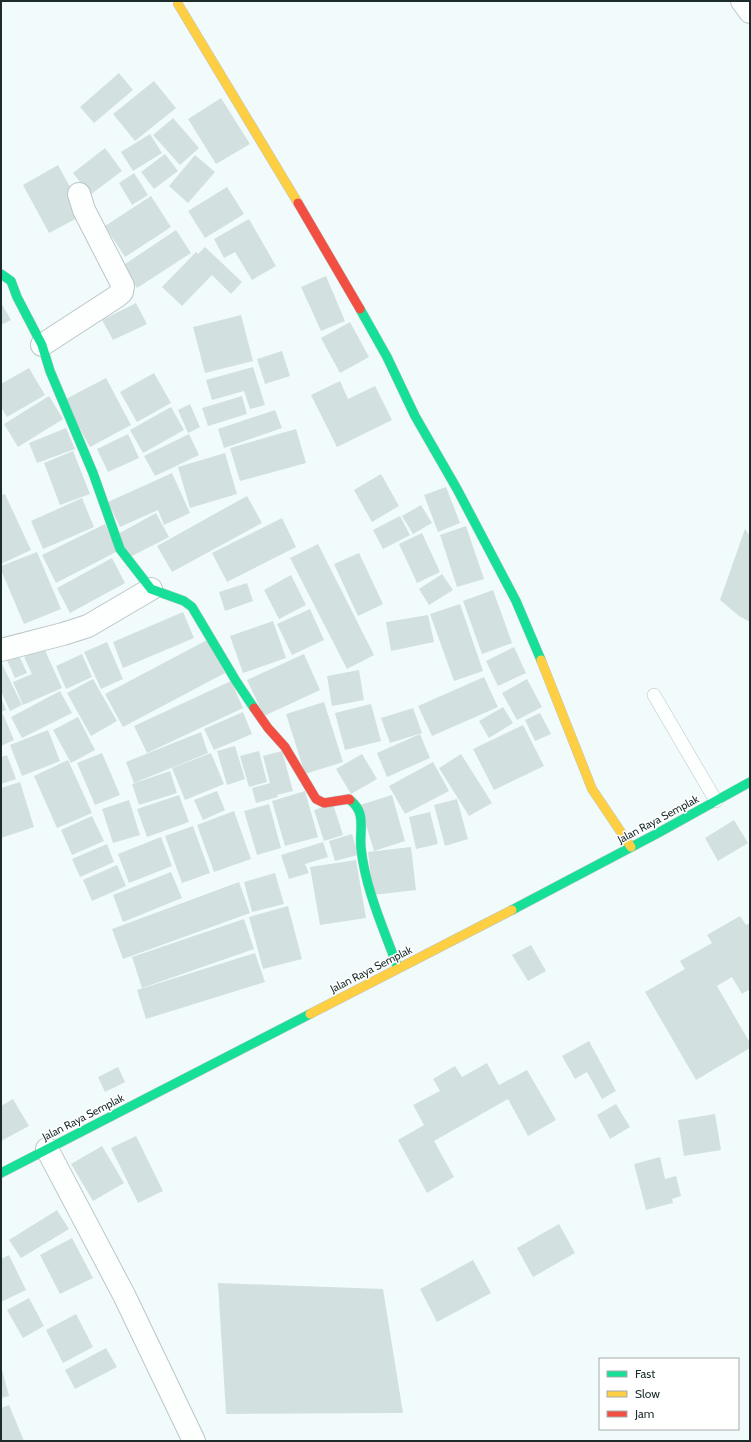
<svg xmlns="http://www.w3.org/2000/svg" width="751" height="1442" viewBox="0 0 751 1442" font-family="Cabin,sans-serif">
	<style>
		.building { fill: #d2e0e0 }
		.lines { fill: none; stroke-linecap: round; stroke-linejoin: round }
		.lane-casing { stroke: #bac6c6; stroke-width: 14 }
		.street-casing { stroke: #bac6c6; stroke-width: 24 }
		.fast-casing { stroke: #bac6c6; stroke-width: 10 }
		.slow-casing { stroke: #bac6c6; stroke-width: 10 }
		.jam-casing { stroke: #bac6c6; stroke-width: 10 }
		.lane { stroke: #fdfefe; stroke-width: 13 }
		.street { stroke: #fdfefe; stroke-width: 22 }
		.fast { stroke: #16e098; stroke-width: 9 }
		.slow { stroke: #ffcf43; stroke-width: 9 }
		.jam { stroke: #f24e42; stroke-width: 9 }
		.labels { text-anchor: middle; stroke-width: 3; stroke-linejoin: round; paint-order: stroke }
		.street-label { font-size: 11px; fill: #1c2c2c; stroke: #fff }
	</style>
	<rect width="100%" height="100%" fill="#f2fbfb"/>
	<path class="building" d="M119,73l14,17 -39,33 -14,-16z
		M154,81l22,27 -41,33 -22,-27z
		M221,98l29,46 -34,20 -28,-45z
		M173,118l26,30 -19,17 -27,-30z
		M150,134l12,19 -29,18 -12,-19z
		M105,148l17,23 -32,24 -17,-22z
		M165,154l13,17 -24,18 -13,-17z
		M195,155l20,17 -27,31 -19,-17z
		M58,165l27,49 -36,19 -26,-48z
		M134,173l14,22 -16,10 -13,-22z
		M227,187l17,27 -39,24 -17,-27z
		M151,196l20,31 -46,30 -20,-31z
		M249,219l27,47 -24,14 -17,-28 -11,6 -10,-19z
		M176,230l15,23 -54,35 -15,-22z
		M205,247l37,35 -11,12 -19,-19 -30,31 -20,-19 34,-35 2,2z
		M326,276l19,45 -24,10 -20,-44z
		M1,303l10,17 -10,5z
		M136,303l11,21 -34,16 -11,-20z
		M241,315l12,46 -48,12 -12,-46z
		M350,322l19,35 -29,16 -19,-35z
		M282,351l8,25 -25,8 -8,-25z
		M253,367l12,38 -15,4 -6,-18 -32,9 -6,-20z
		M29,368l16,27 -38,22 -6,-10v-23z
		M154,373l17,30 -34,19 -17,-30z
		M106,378l25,47 -41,22 -26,-47z
		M340,381l8,18 27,-13 17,34 -55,27 -26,-52z
		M49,396l14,23 -45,28 -14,-23z
		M242,396l5,18 -39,12 -6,-18z
		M190,404l10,23 -12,6 -10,-23z
		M171,407l13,23 -41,23 -13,-23z
		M275,410l7,18 -58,20 -6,-19z
		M66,428l9,21 -38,14 -8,-20z
		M296,429l10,34 -66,18 -10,-33z
		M128,434l11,24 -31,14 -11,-23z
		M189,434l10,21 -44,21 -11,-20z
		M73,451l17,43 -30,11 -16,-42z
		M225,453l12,41 -47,14 -12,-41z
		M172,473l18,40 -26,12 -6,-15 -38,17 -12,-25z
		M381,474l18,32 -27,16 -18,-32z
		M446,487l14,36 -22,9 -14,-37z
		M5,494l26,56 -30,14v-69z
		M247,496l15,27 -90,49 -15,-26z
		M82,498l12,29 -51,22 -12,-28z
		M421,505l11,18 -19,11 -11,-18z
		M156,513l13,24 -39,20 -12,-23z
		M400,516l10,19 -27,14 -10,-19z
		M282,518l14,29 -69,35 -15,-29z
		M105,524l13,27 -62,32 -14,-28z
		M466,526l18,53 -27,8 -17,-52z
		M745,529l5,7v86l-11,-6 -19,-16z
		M422,533l18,39 -23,11 -18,-39z
		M318,544l56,111 -27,14 -57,-111z
		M37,552l24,57 -37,15 -23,-54v-4z
		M359,553l24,51 -25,12 -24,-52z
		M112,558l13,25 -55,30 -13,-25z
		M442,574l11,16 -24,15 -10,-16z
		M291,575l15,30 -27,14 -15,-29z
		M247,583l6,18 -28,10 -6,-19z
		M493,590l19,53 -30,11 -19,-53z
		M460,604l23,67 -29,10 -24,-67z
		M310,609l14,31 -32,15 -15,-31z
		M183,612l11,26 -71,30 -10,-26z
		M428,615l6,27 -43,9 -5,-29z
		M273,621l13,37 -43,15 -13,-37z
		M207,640l18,33 -102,54 -18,-33z
		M107,642l16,37 -22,10 -17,-37z
		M514,647l12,26 -28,13 -12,-25z
		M44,648l18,40 -39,17 -10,-23 19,-8 -8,-17z
		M17,651l10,22 -12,5 -10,-22z
		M82,654l10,23 -26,12 -10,-23z
		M304,654l16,36 -56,26 -17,-36z
		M1,662l21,43 -12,6 -9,-20z
		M359,670l5,30 -32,6 -5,-30z
		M484,677l14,30 -66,29 -14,-30z
		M93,679l24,42 -26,15 -24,-43z
		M527,679l15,28 -25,13 -15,-27z
		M231,681l12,27 -96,45 -13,-27z
		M60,691l12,22 -50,25 -11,-21z
		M1,698l5,12 -5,2z
		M324,702l19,60 -38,12 -19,-60z
		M371,704l10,37 -36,9 -10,-37z
		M503,707l10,16 -24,15 -10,-17z
		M413,708l9,25 -32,10 -9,-25z
		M243,712l9,22 -38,16 -10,-21z
		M540,713l11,21 -16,7 -10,-21z
		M3,714l11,26 -13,6v-31z
		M78,717l17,33 -24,13 -18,-33z
		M523,725l21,41 -50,24 -21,-41z
		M48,730l12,31 -38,15 -12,-31z
		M201,732l7,21 -74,30 -8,-21z
		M420,734l10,24 -43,19 -10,-24z
		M235,746l10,33 -18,6 -10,-34z
		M259,751l8,31 -18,5 -9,-31z
		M282,751l11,40 -16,4 1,2 -22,6 -4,-15 18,-5 -7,-27z
		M102,753l18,42 -25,10 -18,-42z
		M211,753l13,31 -39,16 -13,-32z
		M362,754l15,25 -26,15 -15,-25z
		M461,754l31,49 -23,13 -30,-48z
		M7,755l9,24 -15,5v-27z
		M68,760l24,53 -35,15 -23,-52z
		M433,762l16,29 -44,23 -16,-28z
		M170,771l7,22 -38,12 -7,-21z
		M20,782l14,45 -33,11v-50z
		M217,791l8,19 -22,10 -9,-20z
		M305,791l13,46 -33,9 -13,-45z
		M179,795l10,27 -42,15 -10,-28z
		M392,795l13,46 -31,10 -14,-46z
		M457,799l11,40 -23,7 -11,-41z
		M129,800l11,35 -27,8 -11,-34z
		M269,804l12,44 -24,7 -13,-44z
		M333,804l10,31 -19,6 -10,-31z
		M234,811l17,48 -37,13 -17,-47z
		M430,812l8,32 -22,5 -7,-32z
		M92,816l12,25 -32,14 -11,-25z
		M734,820l14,23 -30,18 -13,-23z
		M193,826l17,47 -28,10 -17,-47z
		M352,834l6,21 -23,6 -6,-20z
		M161,837l11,29 -43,17 -11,-29z
		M323,842l5,15 -23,7 4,9 -20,6 -8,-24z
		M107,844l7,18 -34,15 -8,-18z
		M411,847l5,43 -43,5 -5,-43z
		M356,860l10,58 -46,7 -10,-58z
		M117,865l9,21 -34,15 -9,-21z
		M171,872l11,26 -59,24 -10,-27z
		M275,873l9,31 -32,8 -8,-30z
		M239,882l11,31 -127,46 -11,-30z
		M288,906l14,53 -39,10 -14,-52z
		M740,916l6,9 4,-2v66l-8,5 -10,-17 -15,9 33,57v5l-54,32 -51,-88 40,-23 -5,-8 32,-18 -5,-8z
		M244,919l10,30 -112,39 -10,-31z
		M531,945l15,26 -18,10 -16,-26z
		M255,953l10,29 -119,37 -9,-29z
		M589,1041l27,50 -14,8 -15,-27 -12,7 -13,-23z
		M487,1063l12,22 28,-15 29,50 -28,16 -20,-37 -74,42 20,36 -27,16 -29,-53 26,-15 -11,-20 27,-14 -7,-12 22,-13 7,11z
		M118,1067l7,15 -20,10 -7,-15z
		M13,1099l16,27 -28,15v-35z
		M616,1104l14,23 -20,12 -13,-24z
		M715,1114l6,36 -37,6 -6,-36z
		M136,1136l27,55 -25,12 -27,-55z
		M102,1146l22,37 -31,18 -22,-37z
		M660,1157l5,22 11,-3 5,20 -9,3 1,4 -27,7 -12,-46z
		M57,1210l12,19 -48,29 -12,-18z
		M559,1224l16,29 -42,24 -16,-29z
		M72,1238l21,40 -33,16 -20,-39z
		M9,1255l17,35 -25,12v-43z
		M473,1260l18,33 -54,29 -17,-33z
		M218,1283l165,6 20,124 -177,1z
		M29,1298l15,28 -21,12 -16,-28z
		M76,1314l17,33 -30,16 -17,-33z
		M106,1348l11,19 -42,22 -10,-19z
		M1,1366l8,30 -8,2z
		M9,1405l15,36h-23v-33z"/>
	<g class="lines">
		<g class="lane-casing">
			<path id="lane" d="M654,695l62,106"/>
		</g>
		<g class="street-casing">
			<path id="street" d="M742,1l8,11
				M42,345l74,-48 6,-5 1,-6 -39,-76 -5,-16
				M1,650l62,-16 25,-8 63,-37
				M47,1149l77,146 70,146"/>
		</g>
		<g class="fast-casing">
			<path id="fast" d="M1,274l10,7 6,16 25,48 8,26 43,102 27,76 31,40 33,12 8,6 44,74 18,27
				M360,309l27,48 28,59 42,73 59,112 25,59
				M350,800c17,13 9,30 11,48 4,40 23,82 37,120
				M512,910l146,-77 92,-51
				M1,1173l309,-159"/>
		</g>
		<g class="slow-casing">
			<path id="slow" d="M178,4l120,199
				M541,660l51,129 39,58
				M310,1014l202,-104"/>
		</g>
		<g class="jam-casing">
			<path id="jam" d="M298,203l62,106
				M254,708l14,20 17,19 31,52 8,4 25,-4 1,1"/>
		</g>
		<use href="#lane" class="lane"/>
		<use href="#street" class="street"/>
		<use href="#fast" class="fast"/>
		<use href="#slow" class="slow"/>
		<use href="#jam" class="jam"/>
	</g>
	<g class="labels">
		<g class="street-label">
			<text transform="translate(658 819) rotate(-28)" y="4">Jalan Raya Semplak</text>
			<text transform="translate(371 969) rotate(-27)" y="4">Jalan Raya Semplak</text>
			<text transform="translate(83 1117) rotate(-27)" y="4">Jalan Raya Semplak</text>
		</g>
	</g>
	<rect width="751" height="1442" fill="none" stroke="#1c2c2c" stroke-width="4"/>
	<rect x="599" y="1358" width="140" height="72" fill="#ffffff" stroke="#a4abab"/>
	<rect x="607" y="1371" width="20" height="6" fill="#16e098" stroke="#a4abab"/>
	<text x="635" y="1378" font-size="12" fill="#1c2c2c">Fast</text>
	<rect x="607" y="1391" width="20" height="6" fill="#ffcf43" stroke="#a4abab"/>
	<text x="635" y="1398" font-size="12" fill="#1c2c2c">Slow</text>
	<rect x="607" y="1411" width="20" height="6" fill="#f24e42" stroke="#a4abab"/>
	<text x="635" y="1418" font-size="12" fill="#1c2c2c">Jam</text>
</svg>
